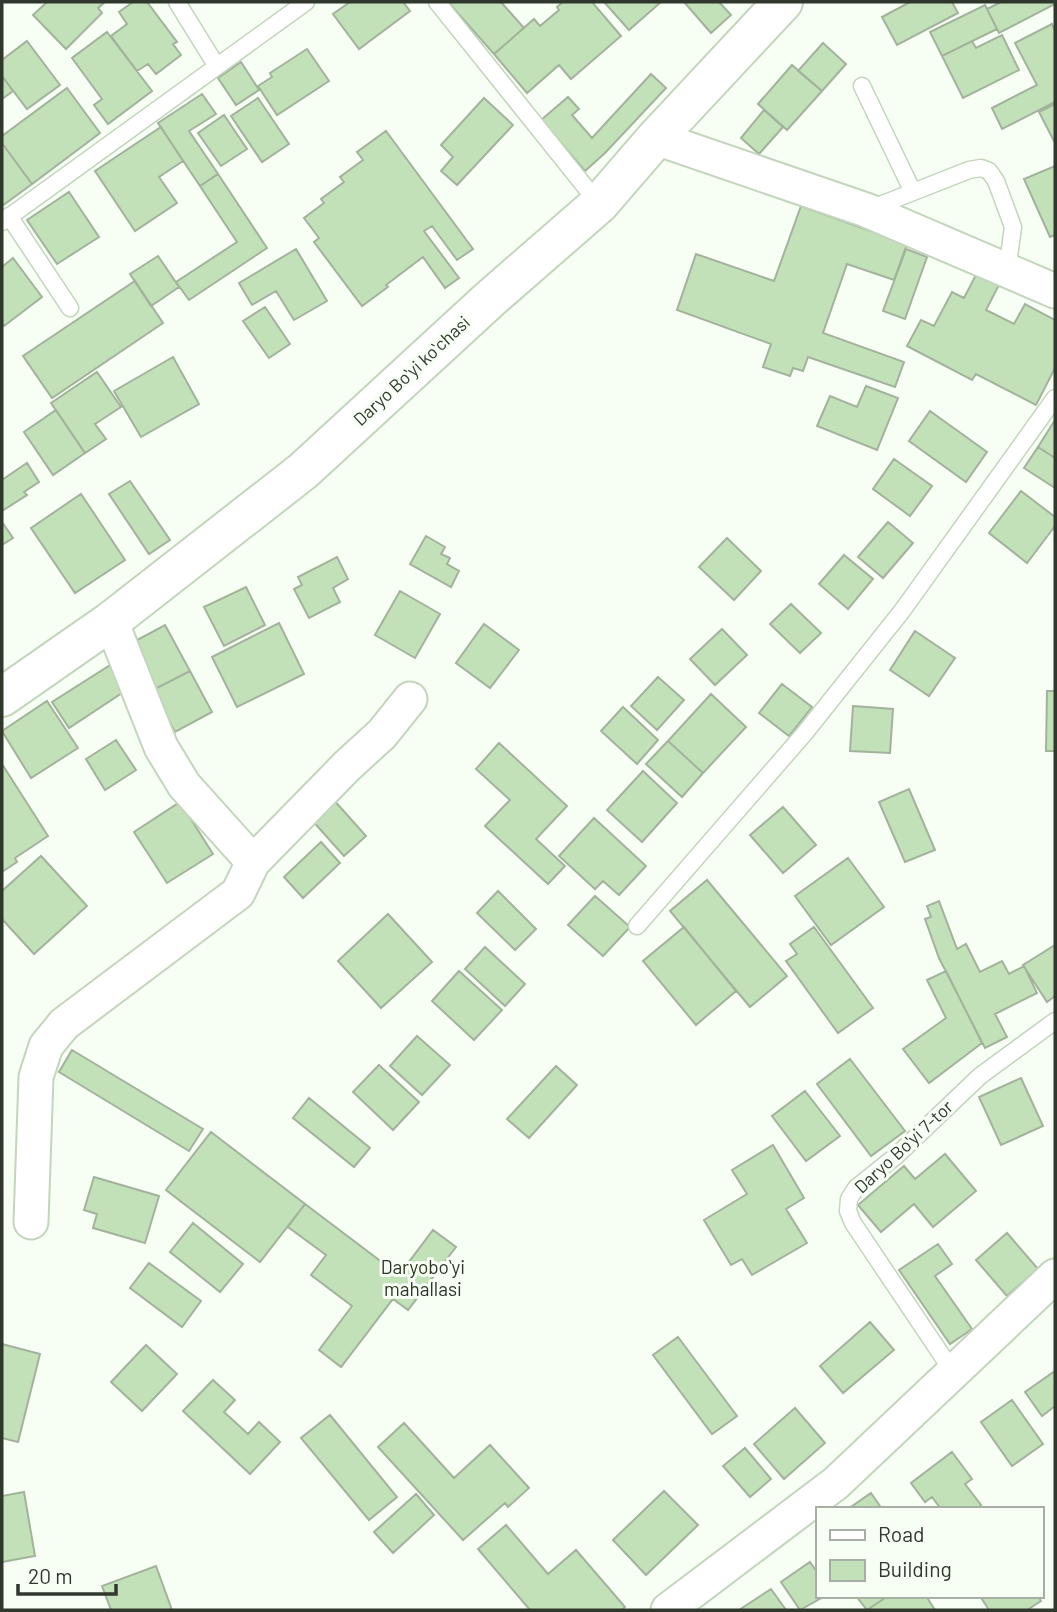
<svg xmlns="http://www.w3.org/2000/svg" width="1057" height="1612" viewBox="0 0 1057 1612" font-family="Barlow,sans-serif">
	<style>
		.building { fill: #c3e1b8; stroke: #a2b39c; stroke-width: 2 }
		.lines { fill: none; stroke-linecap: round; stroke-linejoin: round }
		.service-casing { stroke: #c3d5bd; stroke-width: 19 }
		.minor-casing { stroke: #c3d5bd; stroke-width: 37 }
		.tertiary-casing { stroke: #c3d5bd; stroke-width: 42 }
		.service { stroke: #fff; stroke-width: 16 }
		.minor { stroke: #fff; stroke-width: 33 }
		.tertiary { stroke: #fff; stroke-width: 38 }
		.labels { text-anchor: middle; stroke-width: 6; stroke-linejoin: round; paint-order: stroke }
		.street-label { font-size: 18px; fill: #30372d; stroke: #f7fef4 }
		.neighbourhood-label { font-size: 19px; fill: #293724; stroke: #f7fef4 }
	</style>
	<rect width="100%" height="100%" fill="#f7fef4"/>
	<path class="building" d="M47,2h58l-7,6 4,5 -36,36 -33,-34z
		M133,2h14l30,40 -4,2 8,11 -25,19 -8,-10 -11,7 -26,-35 16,-12 -8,-12z
		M350,2h53l7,9 -51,38 -26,-35z
		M448,2h53l23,26 -30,26z
		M563,2h29l29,34 -50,43 -12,-14 -32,28 -33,-39 40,-35 6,7 19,-16 -2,-3z
		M604,2h57l-32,28z
		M684,2h35l12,13 -20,18z
		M910,2h42l6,11 -61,32 -15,-28z
		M1001,2h54v2l-56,29 -12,-24z
		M985,5l12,24 -55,27 -12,-24z
		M1052,24l3,7v71l-53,27 -10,-21 45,-23 -22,-42z
		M107,32l45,59 -44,33 -14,-19 8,-6 -30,-41z
		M1002,35l17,35 -56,28 -21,-42 30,-15 4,7z
		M27,41l33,44 -33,24 -25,-33v-16z
		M823,43l23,21 -24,27 -24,-20z
		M307,49l22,32 -52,34 -19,-29 14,-9 -2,-4z
		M241,62l18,28 -23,15 -18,-27z
		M792,65l30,26 -35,39 -29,-26z
		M651,74l15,14 -61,65 -20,18 -44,-51 27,-23 11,12 -7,6 20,23z
		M2,76l11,15 -11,8z
		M67,88l33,45 -68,51 -30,-41v-7z
		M202,94l14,20 -27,17 29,43 -18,12 -42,-63z
		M258,98l31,46 -27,18 -31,-46z
		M484,98l29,27 -56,60 -16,-14 12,-14 -12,-12z
		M1055,104v39l-16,-31z
		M764,110l19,17 -24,27 -18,-16z
		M224,115l23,34 -26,17 -23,-33z
		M161,127l22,34 -24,16 18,26 -42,28 -40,-60z
		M386,131l87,118 -16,11 -25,-34 -8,5 35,47 -14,10 -22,-31 -37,28 2,2 -26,19 -48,-64 5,-4 -15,-20 20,-15 -3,-4 23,-17 -4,-5 23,-17 -6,-8z
		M2,143l30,41 -30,22z
		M1055,166v69l-5,2 -26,-58z
		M218,174l49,74 -78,52 -13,-18 61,-40 -37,-56z
		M69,192l30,45 -42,27 -30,-44z
		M801,206l106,38 -13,36 -47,-16 -24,69 81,29 -9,25 -87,-30 -5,14 -10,-3 -3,8 -27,-9 8,-23 -94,-34 19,-56 78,27z
		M296,249l31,52 -33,19 -18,-29 -24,14 -13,-22z
		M906,249l21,8 -22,62 -22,-8z
		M158,256l21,31 -28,19 -21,-32z
		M13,258l29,39 -38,29 -2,-4v-55z
		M978,271l22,12 -14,27 28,14 11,-20 30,16v48l-19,37 -60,-31 -4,6 -65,-34 14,-26 13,6 18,-34 12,6z
		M135,281l28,42 -111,75 -29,-42z
		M265,307l25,37 -21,14 -26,-37z
		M173,357l26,47 -58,33 -27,-46z
		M97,372l24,35 -26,17 11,15 -21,14 -34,-50z
		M866,386l32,12 -21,52 -60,-24 13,-30 27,11z
		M56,410l29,43 -32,22 -29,-43z
		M930,411l57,41 -21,30 -57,-41z
		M1055,420v38l-17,-11z
		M1038,447l17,11v30l-31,-20z
		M894,459l38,27 -22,30 -37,-27z
		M27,463l12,19 -15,10 3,3 -25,16v-31z
		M130,481l40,59 -21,14 -40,-60z
		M1021,491l34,26v9l-28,37 -38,-30z
		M81,494l44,66 -50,33 -44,-65z
		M2,522l11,16 -11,7z
		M888,522l25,21 -30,35 -25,-21z
		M426,536l19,11 -4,7 9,4 -3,6 12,7 -8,16 -41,-23z
		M727,538l34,33 -27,29 -35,-33z
		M844,555l29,24 -25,30 -29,-25z
		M337,557l11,22 -15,9 7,14 -31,16 -15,-29 8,-4 -4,-8z
		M246,587l19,38 -41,21 -20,-39z
		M400,591l40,23 -25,44 -40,-23z
		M791,604l30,29 -21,20 -30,-29z
		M279,623l25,51 -67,33 -25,-50z
		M484,624l35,26 -29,38 -34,-25z
		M165,625l25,46 -37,19 -25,-45z
		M722,629l25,26 -32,30 -25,-26z
		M915,631l40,27 -26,38 -39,-26z
		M112,664l16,25 -59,39 -17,-26z
		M190,671l22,41 -37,20 -22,-42z
		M658,677l26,23 -27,30 -26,-24z
		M782,684l30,23 -23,29 -30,-23z
		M1047,691h8v60h-9z
		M711,694l35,33 -43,46 -35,-32z
		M47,701l31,47 -47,30 -29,-47z
		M853,706l40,3 -3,44 -40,-2z
		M623,707l35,33 -21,24 -36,-33z
		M116,740l20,30 -31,20 -19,-31z
		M668,741l35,32 -21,24 -36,-33z
		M499,743l68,63 -31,33 29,27 -17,18 -63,-58 25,-26 -34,-31z
		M2,764l46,72 -33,22 2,4 -15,10z
		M643,771l34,32 -35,39 -35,-32z
		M909,789l26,61 -30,12 -26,-60z
		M332,798l34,38 -22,20 -34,-38z
		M180,802l33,52 -46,29 -33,-51z
		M783,807l33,38 -33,28 -33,-38z
		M594,818l52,48 -27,29 -16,-14 -8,8 -36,-33z
		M321,842l19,21 -37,35 -19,-21z
		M41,856l46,50 -53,48 -32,-35v-28z
		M848,858l36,49 -53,38 -36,-49z
		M707,880l80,96 -37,31 -80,-96z
		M498,891l38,38 -21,21 -38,-37z
		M595,896l35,31 -27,29 -35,-31z
		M939,901l18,48 9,-5 14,28 22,-11 7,13 15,-8 13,27 -42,21 12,23 -22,11 -46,-90 -14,-39 6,-2 -4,-11z
		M388,914l44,48 -51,46 -43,-47z
		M684,927l52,64 -40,34 -53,-64z
		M814,927l59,81 -35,25 -52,-72 11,-7 -7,-10z
		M1055,945v51l-8,6 -24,-37z
		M485,947l40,37 -20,22 -40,-37z
		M459,971l43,39 -28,30 -42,-39z
		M946,971l36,72 -53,40 -26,-34 43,-31 -19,-38z
		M417,1036l33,29 -28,30 -32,-29z
		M72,1050l131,79 -14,22 -130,-79z
		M850,1059l55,72 -34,25 -54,-72z
		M379,1065l40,37 -26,28 -40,-38z
		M556,1066l21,19 -48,53 -22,-19z
		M1021,1078l22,48 -42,19 -22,-48z
		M805,1091l35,45 -34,25 -34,-45z
		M309,1098l61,50 -16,19 -61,-49z
		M211,1132l94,72 -45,58 -94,-72z
		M773,1145l31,53 -18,11 21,34 -55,32 -10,-16 -11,6 -27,-45 43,-26 -15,-24z
		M945,1154l31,37 -43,36 -19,-23 -33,28 -23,-27 46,-39 11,13z
		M94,1177l65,19 -14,47 -52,-15 4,-14 -13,-4z
		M305,1204l94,71 34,-45 23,17 -48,63 -15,-11 -52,68 -22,-17 33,-44 -41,-31 15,-20 -38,-28z
		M193,1223l50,41 -23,28 -50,-40z
		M1007,1233l31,36 -31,27 -31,-36z
		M938,1244l14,20 -17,12 37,53 -22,15 -51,-74z
		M149,1263l52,38 -19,26 -52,-39z
		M870,1322l24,28 -51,43 -23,-27z
		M678,1337l59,79 -25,18 -59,-79z
		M2,1344l38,10 -22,88 -16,-4z
		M146,1345l31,29 -35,37 -31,-29z
		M1055,1371v35l-13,10 -17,-24z
		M213,1380l22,20 -11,12 24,22 11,-12 21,20 -30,32 -67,-63z
		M1012,1400l31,44 -31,22 -31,-44z
		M795,1408l30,35 -41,36 -30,-35z
		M330,1415l67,82 -28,23 -68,-82z
		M404,1423l50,55 36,-33 39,43 -21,19 -3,-4 -42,37 -85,-93z
		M745,1448l26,31 -21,18 -27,-31z
		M952,1452l20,27 -7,5 16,21 -4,4h-36l-9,-12 -7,5 -14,-19z
		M664,1491l34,34 -52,50 -33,-35z
		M24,1492l11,64 -33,6v-66z
		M871,1493l11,16h-34z
		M416,1494l18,21 -41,38 -19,-21z
		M506,1525l42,49 28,-24 49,57 -3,3h-92l-52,-61z
		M810,1562l7,10v24h8l-25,14 -19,-28z
		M156,1566l16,44h-61l-9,-24z
		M771,1589l15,21h-47z
		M856,1596h32l-21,14z
		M888,1596h38l9,14h-68z
		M980,1596h58l3,5 -14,9h-38z"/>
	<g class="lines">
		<g class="service-casing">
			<path id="service" d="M177,2l39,63
				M437,2l162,202
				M862,86l51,106
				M870,209l99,-39 12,-2 8,3 7,10 17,46 -6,44
				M9,216l61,92
				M2,222l304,-220
				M637,926l167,-192 98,-123 153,-213
				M953,1372l-100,-149 -5,-12 1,-12 7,-11 40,-32 84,-80 75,-55"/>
		</g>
		<g class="minor-casing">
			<path id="minor" d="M656,138l210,72 189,81
				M111,621l50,126 23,38 69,77
				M31,1222l5,-145 10,-31 18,-22 174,-131 15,-31 94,-96 35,-32 28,-35
				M668,1610l168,-127 219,-207"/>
		</g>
		<g class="tertiary-casing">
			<path id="tertiary" d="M2,697l109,-76 192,-150 187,-172 109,-95 57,-66 127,-136"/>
		</g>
		<use href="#service" class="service"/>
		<use href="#minor" class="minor"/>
		<use href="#tertiary" class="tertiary"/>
	</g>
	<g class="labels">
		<g class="street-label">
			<text transform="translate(412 371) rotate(-43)" y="6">Daryo Boʻyi koʻchasi</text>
			<text transform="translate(904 1147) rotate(-43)" y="6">Daryo Bo'yi 7-tor</text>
		</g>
		<g class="neighbourhood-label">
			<text x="423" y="1274">Daryoboʻyi<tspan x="423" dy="22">mahallasi</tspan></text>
		</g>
	</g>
	<rect width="1057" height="1612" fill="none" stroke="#30372d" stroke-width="7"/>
	<rect x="816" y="1507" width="228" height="91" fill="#f7fef4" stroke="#a7aea4" stroke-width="2"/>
	<rect x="830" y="1530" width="35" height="10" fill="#ffffff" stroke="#a7aea4" stroke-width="2"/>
	<text x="878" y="1542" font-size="21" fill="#30372d">Road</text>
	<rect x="830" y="1560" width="35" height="21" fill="#c3e1b8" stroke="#a7aea4" stroke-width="2"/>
	<text x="878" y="1577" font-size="21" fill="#30372d">Building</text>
	<path d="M18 1584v10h98v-10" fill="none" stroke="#30372d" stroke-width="3.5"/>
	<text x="28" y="1584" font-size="21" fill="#30372d" stroke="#f7fef4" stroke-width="5" paint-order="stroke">20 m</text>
</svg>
